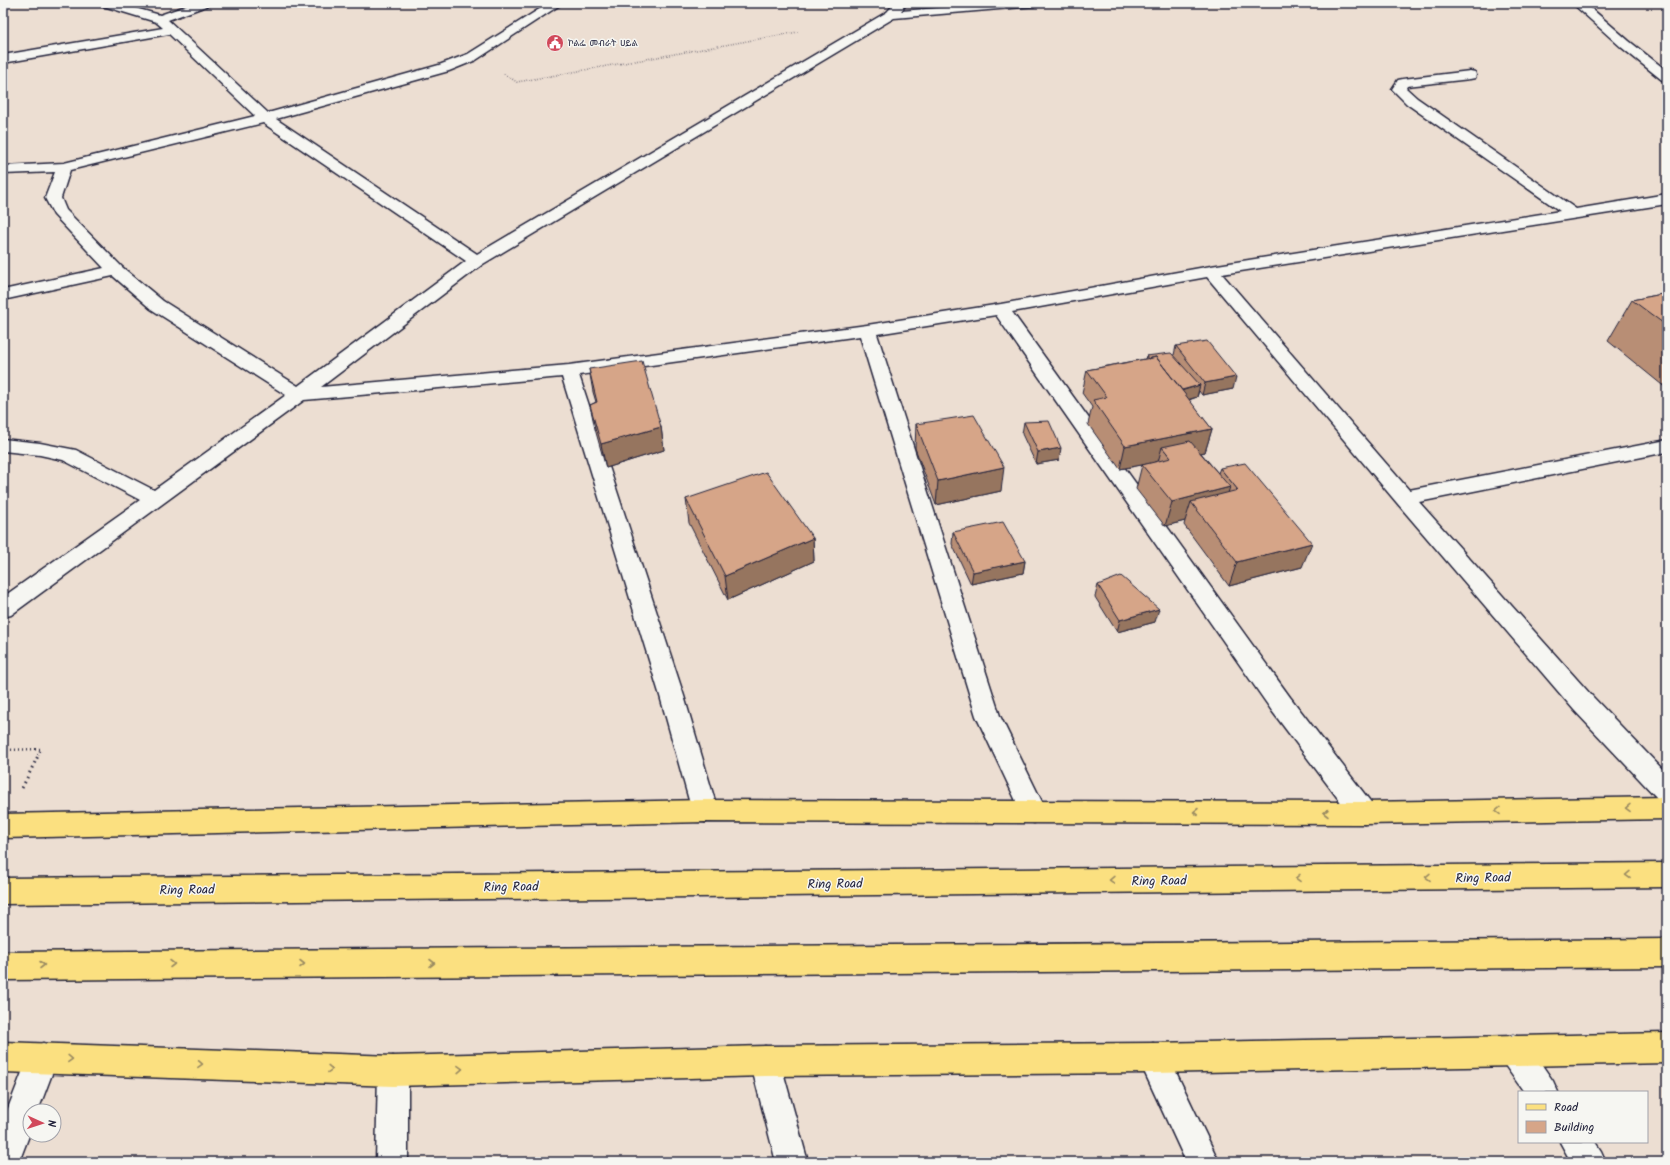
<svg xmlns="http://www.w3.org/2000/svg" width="1670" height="1165" viewBox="0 0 1670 1165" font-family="Kalam,'Noto Sans Ethiopic',sans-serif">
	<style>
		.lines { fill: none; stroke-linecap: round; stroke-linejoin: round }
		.minor-casing { stroke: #22223b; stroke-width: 3 }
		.major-casing { stroke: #22223b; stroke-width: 3 }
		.highway-casing { stroke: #22223b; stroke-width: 3 }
		.path-far2 { stroke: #22223b; stroke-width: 1.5; stroke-dasharray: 0.5 2; stroke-linecap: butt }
		.path-far1 { stroke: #22223b; stroke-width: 2.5; stroke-dasharray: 1 3; stroke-linecap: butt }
		.path { stroke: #22223b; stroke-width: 3; stroke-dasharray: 1.5 4; stroke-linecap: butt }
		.minor { fill: #f6f6f2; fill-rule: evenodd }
		.major { fill: #fbe080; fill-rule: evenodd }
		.highway { fill: #fbe080; fill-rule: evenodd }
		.wall { fill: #b88e75; stroke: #22223b }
		.shaded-wall { fill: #96745f; stroke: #22223b }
		.building { fill: #d6a588; stroke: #22223b }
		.oneway { stroke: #998a61 }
		.labels { text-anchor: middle; stroke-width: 3; stroke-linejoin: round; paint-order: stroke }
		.far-poi-label { font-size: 9px; fill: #22223b; stroke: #f6f6f2; text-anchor: start }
		.near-street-label { font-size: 13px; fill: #22223b; stroke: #f6f6f2 }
	</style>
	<rect width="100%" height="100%" fill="#ecded2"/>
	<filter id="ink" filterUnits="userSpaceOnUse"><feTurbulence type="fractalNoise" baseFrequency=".025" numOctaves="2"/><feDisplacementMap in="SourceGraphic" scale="8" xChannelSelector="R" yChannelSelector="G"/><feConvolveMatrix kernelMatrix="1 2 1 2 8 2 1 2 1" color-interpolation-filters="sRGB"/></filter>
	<g filter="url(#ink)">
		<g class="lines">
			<g class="minor-casing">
				<path id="minor" d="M98,3h19l43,12 34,-12h17l-2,2 -41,15 100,93 171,-48 29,-11 81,-51h14l-87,57 -27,11 -173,48 201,135 410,-242 8,-9h12l-6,8 99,-8h41l-2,2 -4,1 -141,12 -411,246 -162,123 248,-22 298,-40 134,-21 210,-38 349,-55 -153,-107 -15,-15 6,-9 5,-1 67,-8 5,1 1,3 -1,3 -5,1 -63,7 -1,2 11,10 159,111 91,-15v10l-445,70 187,216 258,-50v12l-248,50 173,194 75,78v28l-9,-3 -84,-89 -177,-207 -190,-226 -195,35 278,385 83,108 4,8 -4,8 -9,3 -9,-3 -83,-110 -276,-396 -119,19 123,382 47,96 -4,8 -9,3 -9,-3 -49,-104 -116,-380 -281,39 105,321 34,115 -4,8 -9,3 -9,-3 -4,-8 -32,-115 -98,-319 -258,23 -293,215 -8,2v-20l137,-97 -77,-40 -23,-5 -37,-4v-12l37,4 36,7 78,40 132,-95 -135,-86 -38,-33 -110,24v-10l101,-22 -50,-53 -9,-17 10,-26 -52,2v-8l61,-3 191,-47 -86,-82 -166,29v-8l160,-27 -7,-6 -56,-17zM263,123l203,138 -168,125 -135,-85 -41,-34 -56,-57 -5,-12 9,-28z
					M1572,3h13l44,38 38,30v10l-5,-1 -41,-33z
					M1513,1035l11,4 29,42 5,11h-34l-22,-31 -4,-11 4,-11z
					M43,1043l11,4 4,11 -20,53h-8v22l-11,29h-16v-41l29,-74z
					M1153,1043l11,4 55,115h-33l-48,-104 4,-11z
					M765,1046l11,4 4,11 28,101h-32l-26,-101 4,-11z
					M393,1056l11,4 4,11v91h-32l2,-91 4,-11z
					M1560,1142h35l6,9 5,11h-35z"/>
			</g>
			<g class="major-casing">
				<path id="major" d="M1667,797v22l-303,5 -659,-2 -702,16v-24l702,-14 659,2z
					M1667,1033v30l-514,10 -388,3 -372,10 -390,-14v-30l390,14 372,-10 388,-3z"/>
			</g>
			<g class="highway-casing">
				<path id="highway" d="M1667,863v24l-1664,17v-26z
					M1667,939v28l-1664,13v-28z"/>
			</g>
			<path class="path-far2" d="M504,74l13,8 281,-50"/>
			<path class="path-far1" d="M3,750l38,-1 -3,6"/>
			<path class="path" d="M22,788l17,-34"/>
			<use href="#minor" class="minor"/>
			<use href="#major" class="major"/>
			<use href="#highway" class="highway"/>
		</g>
		<path class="wall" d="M1667,293v96l-59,-48 24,-41z
			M1176,346l57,43 -31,6 -3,-4 -2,6 -8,3 23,29 -7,23 -4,1 17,20 2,-5 82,99 -73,19 -45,-61 1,-4 -20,5 -29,-37 6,-24 9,-2 -31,6 -32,-45 4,-17 -10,-14 5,-23 58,-11 1,-3 28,-1z
			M589,369l72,58 3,23 -58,18 -11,-39 -5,-24 6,-3 -3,-10z
			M1024,422l35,38 -23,4 -14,-30z
			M916,424l85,67 -65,14 -21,-57z
			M686,499l127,39 1,23 -86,39 -39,-77z
			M953,532l72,29 -2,12 -52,11 -19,-40z
			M1098,585l57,37 -38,10 -22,-35z"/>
		<path class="shaded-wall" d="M1236,377l-3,12 -31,6 3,-12z
			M1200,385l-3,12 -23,7 4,-12z
			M661,427l3,23 -58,18 -5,-24z
			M1212,429l-7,23 -34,7v-1l-9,-11 -4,15 -38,7 5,-23z
			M1061,448l-2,12 -23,4 2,-12z
			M1004,467l-3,24 -65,14 2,-24z
			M1230,487l-8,24 -31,-9 -6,19 -20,5 7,-24z
			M813,538l1,23 -86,39 -3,-24z
			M1312,543l-10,24 -73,19 8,-24z
			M1025,561l-2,12 -52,11 2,-12z
			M1159,609l-4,13 -38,10 3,-12z"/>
		<path class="building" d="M1667,293v33l-35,-26z
			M1207,341l29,36 -31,6 -29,-37z
			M1171,353l29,32 -18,5 -26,-33 -8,2 -2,-3z
			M1156,357l56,72 -87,17 -32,-46 14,-3 -20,-27z
			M642,361l19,66 -60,17 -11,-39 7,-3 -8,-33z
			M974,415l30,52 -66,14 -22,-57z
			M1049,421l12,27 -23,4 -14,-30z
			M1190,441l40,46 -58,15 -30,-37 29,-7 -9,-11z
			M1245,463l67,80 -75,19 -46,-60 47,-12 -18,-22z
			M766,472l47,66 -88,38 -39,-77z
			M1003,522l22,39 -52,11 -20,-40z
			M1121,576l38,33 -39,11 -22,-35z"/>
		<defs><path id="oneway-chevron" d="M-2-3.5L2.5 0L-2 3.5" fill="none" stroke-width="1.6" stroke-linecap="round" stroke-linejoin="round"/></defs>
		<g class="oneway">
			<use href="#oneway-chevron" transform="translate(1628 808) rotate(179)"/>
			<use href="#oneway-chevron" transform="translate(1498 811) rotate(179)"/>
			<use href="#oneway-chevron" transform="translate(1196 812) rotate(-180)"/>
			<use href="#oneway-chevron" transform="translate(1326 813) rotate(-180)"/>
			<use href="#oneway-chevron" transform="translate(1628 875) rotate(179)"/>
			<use href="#oneway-chevron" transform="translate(1428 877) rotate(179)"/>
			<use href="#oneway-chevron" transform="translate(1298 878) rotate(179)"/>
			<use href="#oneway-chevron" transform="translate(1112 880) rotate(179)"/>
			<use href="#oneway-chevron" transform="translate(432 963)"/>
			<use href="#oneway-chevron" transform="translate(172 964)"/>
			<use href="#oneway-chevron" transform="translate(302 964)"/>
			<use href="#oneway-chevron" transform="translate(42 965)"/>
			<use href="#oneway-chevron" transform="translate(70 1059) rotate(2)"/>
			<use href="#oneway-chevron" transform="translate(200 1064) rotate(2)"/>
			<use href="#oneway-chevron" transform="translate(330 1069) rotate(2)"/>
			<use href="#oneway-chevron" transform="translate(460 1069) rotate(-2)"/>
		</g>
	</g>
	<defs>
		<g id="civic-disc" transform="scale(0.9)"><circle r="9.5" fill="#d1495b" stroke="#f6f6f2"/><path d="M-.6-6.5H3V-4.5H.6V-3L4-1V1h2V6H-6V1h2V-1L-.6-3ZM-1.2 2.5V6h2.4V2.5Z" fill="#fff"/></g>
	</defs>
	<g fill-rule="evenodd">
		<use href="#civic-disc" x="555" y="43"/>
	</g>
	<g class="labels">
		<g class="far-poi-label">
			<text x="568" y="46">ኮልፌ መብራት ሀይል</text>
		</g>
		<g class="near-street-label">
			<text transform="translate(1483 877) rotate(-1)" y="5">Ring Road</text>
			<text transform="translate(1159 880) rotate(-1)" y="5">Ring Road</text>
			<text transform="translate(835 883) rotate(-1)" y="5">Ring Road</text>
			<text transform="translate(511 886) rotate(-1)" y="5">Ring Road</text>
			<text transform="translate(187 889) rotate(-1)" y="5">Ring Road</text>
		</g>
	</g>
	<rect width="1670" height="1165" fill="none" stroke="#f6f6f2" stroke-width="16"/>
	<rect x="8" y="8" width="1654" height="1149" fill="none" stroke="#22223b" stroke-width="1.5" filter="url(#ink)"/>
	<rect x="1518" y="1091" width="130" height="52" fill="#f6f6f2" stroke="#a1a1a9"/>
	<rect x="1526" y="1104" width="20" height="6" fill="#fbe080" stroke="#a1a1a9"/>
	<text x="1554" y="1111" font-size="12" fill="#22223b">Road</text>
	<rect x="1526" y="1121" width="20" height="12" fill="#d6a588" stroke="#a1a1a9"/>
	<text x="1554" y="1131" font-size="12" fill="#22223b">Building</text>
	<g transform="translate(42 1123) rotate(93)"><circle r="19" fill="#f6f6f2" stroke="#a1a1a9"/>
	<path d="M0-3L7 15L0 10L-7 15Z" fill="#d1495b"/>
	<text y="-6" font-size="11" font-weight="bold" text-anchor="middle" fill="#22223b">N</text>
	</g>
</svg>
